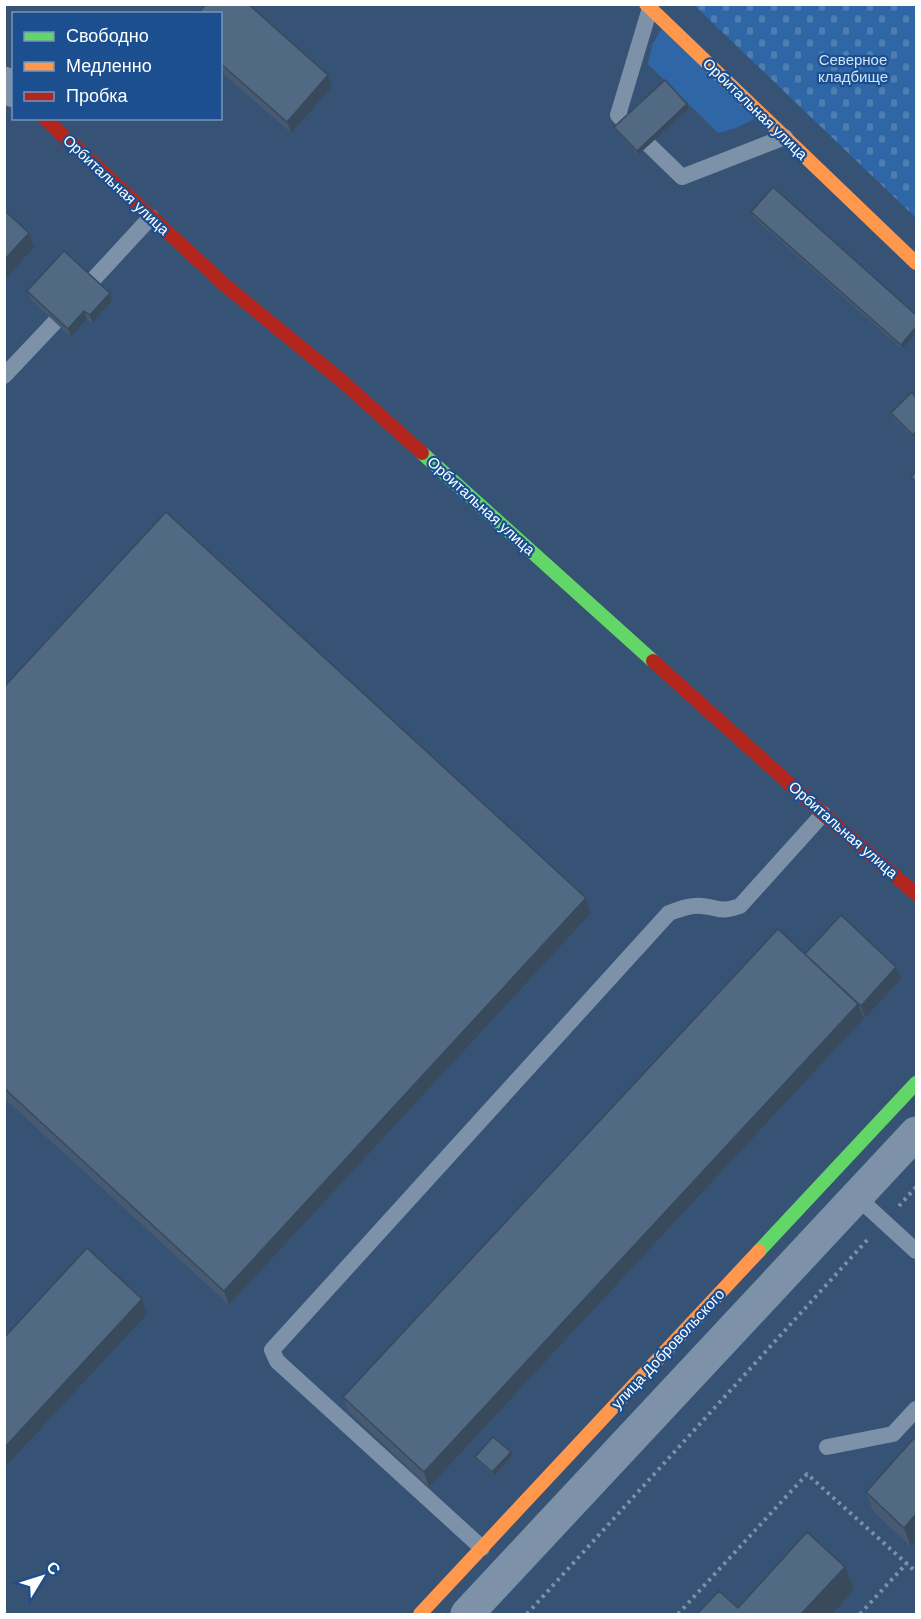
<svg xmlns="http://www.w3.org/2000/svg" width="921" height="1619" viewBox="0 0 921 1619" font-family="'DM Sans',sans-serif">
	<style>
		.grass { fill: #2f66a5 }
		.cemetery { fill: url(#cemetery-stones) }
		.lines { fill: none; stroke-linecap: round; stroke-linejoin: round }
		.path { stroke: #7d92a8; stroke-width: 4; stroke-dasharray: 3 4.5; stroke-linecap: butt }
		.lane { stroke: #7d92a8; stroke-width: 16 }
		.street { stroke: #7d92a8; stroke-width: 33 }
		.fast { stroke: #63d668; stroke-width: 14 }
		.slow { stroke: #ff974d; stroke-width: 14 }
		.jam { stroke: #b3261e; stroke-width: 14 }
		.wall { fill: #475a72 }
		.shaded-wall { fill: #394a5c }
		.building { fill: #526984; stroke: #394a5c; stroke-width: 1.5 }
		.labels { text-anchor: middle; stroke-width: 4.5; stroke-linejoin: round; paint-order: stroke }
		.park-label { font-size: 15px; fill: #cfe3fa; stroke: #1b4f8f }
		.street-label { font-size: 15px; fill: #fff; stroke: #1b4f8f }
	</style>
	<defs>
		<pattern id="cemetery-stones" width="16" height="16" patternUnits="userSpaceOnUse" patternTransform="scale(1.5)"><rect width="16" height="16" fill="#2f66a5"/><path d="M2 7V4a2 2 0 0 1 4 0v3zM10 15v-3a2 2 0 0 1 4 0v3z" fill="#4e7db2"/></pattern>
	</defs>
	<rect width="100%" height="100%" fill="#365274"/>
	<path class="grass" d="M662,28l94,90 -20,10 -18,5 -70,-69 4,-19z"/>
	<path class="cemetery" d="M694,5h222v213z"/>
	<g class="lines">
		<path class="path" d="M899,1206l17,-19
			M527,1614l342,-376
			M678,1614l129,-140 109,98
			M860,1614l47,-51"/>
		<path class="lane" d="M625,122l-7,-7 32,-107
			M649,145l33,32 103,-40
			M91,282l60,-65
			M4,376l51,-54
			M857,1197l59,54
			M827,1447l66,-13 23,-25
			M482,1548l-205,-187 -5,-11 397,-437c11,-4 21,-8 33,-7 19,2 17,7 38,0l83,-92"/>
		<path class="street" d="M4,83l10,8
			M467,1614l449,-481"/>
		<path class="fast" d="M422,453l231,208
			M759,1251l157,-168"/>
		<path class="slow" d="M646,4l270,259
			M420,1614l339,-363"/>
		<path class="jam" d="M44,118l182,168 116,95 80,72
			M653,661l170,153 93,80"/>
	</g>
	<path class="wall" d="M220,14l108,61 4,12 -41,46 -71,-62z
		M689,108l-51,47 -22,-24 -2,-4z
		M751,212l165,103 -14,34 -150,-133z
		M27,291l83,2 2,8 -20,22 -5,-4 -16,18 -41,-38z
		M916,398l-2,41 -22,-22 -1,-4z
		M4,687l582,211 5,15 -362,392 -225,-207z
		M805,954l96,25 -36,39 -2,-2 1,2 -435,469 -81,-76 -5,-14z
		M916,1436v106l-5,5 -38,-36 -7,-19z
		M512,1456l-18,20 -17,-15 -2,-4z"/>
	<path class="shaded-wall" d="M328,75l4,12 -41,46 -4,-11z
		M687,104l2,4 -51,47 -1,-4z
		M29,233l5,14 -30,33v-20z
		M110,293l2,8 -20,22 -2,-8z
		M84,311l3,8 -16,18 -3,-8z
		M916,327v6l-14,16 -1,-4z
		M916,431v5l-2,3 -1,-4z
		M586,898l5,15 -362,392 -5,-14z
		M896,967l5,12 -36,39 -4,-12z
		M858,1004l6,14 -435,469 -5,-15z
		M142,1299l5,15 -143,154v-20z
		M511,1452l1,4 -18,20 -2,-4z
		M916,1514v28l-5,5 -7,-19z
		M845,1567l9,23 -22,24h-31z"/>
	<path class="building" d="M206,4h42l80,71 -41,47 -67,-59v-49h-22z
		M665,80l22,24 -50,47 -23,-24z
		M773,187l143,128v12l-15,18 -150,-133z
		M4,210l25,23 -25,27z
		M64,251l46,42 -20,22 -6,-4 -16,18 -41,-38z
		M912,392l4,6v33l-3,4 -22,-22z
		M916,471v11l-5,-5z
		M166,512l420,386 -362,393 -220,-203v-401z
		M841,915l55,52 -35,39 -56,-52z
		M778,929l80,75 -434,468 -81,-75z
		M87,1248l55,51 -138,149v-110z
		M916,1436v78l-12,14 -38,-36z
		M493,1437l18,15 -19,20 -17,-15z
		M807,1532l38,35 -44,47h-104l22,-23 19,17z"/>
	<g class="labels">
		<g class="park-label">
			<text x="853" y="65">Северное<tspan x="853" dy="17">кладбище</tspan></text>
		</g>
		<g class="street-label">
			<text transform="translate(755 109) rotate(44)" y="5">Орбитальная улица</text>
			<text transform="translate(116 185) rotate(43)" y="5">Орбитальная улица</text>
			<text transform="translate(481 506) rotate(42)" y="5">Орбитальная улица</text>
			<text transform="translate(843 830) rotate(41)" y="5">Орбитальная улица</text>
			<text transform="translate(668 1349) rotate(-47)" y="5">улица Добровольского</text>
		</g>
	</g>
	<rect width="921" height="1619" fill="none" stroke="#ffffff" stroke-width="12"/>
	<rect x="12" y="12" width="210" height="108" fill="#1b4f8f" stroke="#7695bc" stroke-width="1.5"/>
	<rect x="24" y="32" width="30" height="9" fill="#63d668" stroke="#7695bc" stroke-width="1.5"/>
	<text x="66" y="42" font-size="18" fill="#ffffff">Свободно</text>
	<rect x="24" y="62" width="30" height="9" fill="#ff974d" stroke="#7695bc" stroke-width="1.5"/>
	<text x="66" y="72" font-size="18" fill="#ffffff">Медленно</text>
	<rect x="24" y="92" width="30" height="9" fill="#b3261e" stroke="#7695bc" stroke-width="1.5"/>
	<text x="66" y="102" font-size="18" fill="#ffffff">Пробка</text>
	<g transform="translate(42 1577) rotate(52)" stroke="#1b4f8f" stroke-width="4.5" paint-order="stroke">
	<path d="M0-4.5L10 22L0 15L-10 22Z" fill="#ffffff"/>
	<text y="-9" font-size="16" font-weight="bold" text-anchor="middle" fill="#ffffff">С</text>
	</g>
</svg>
